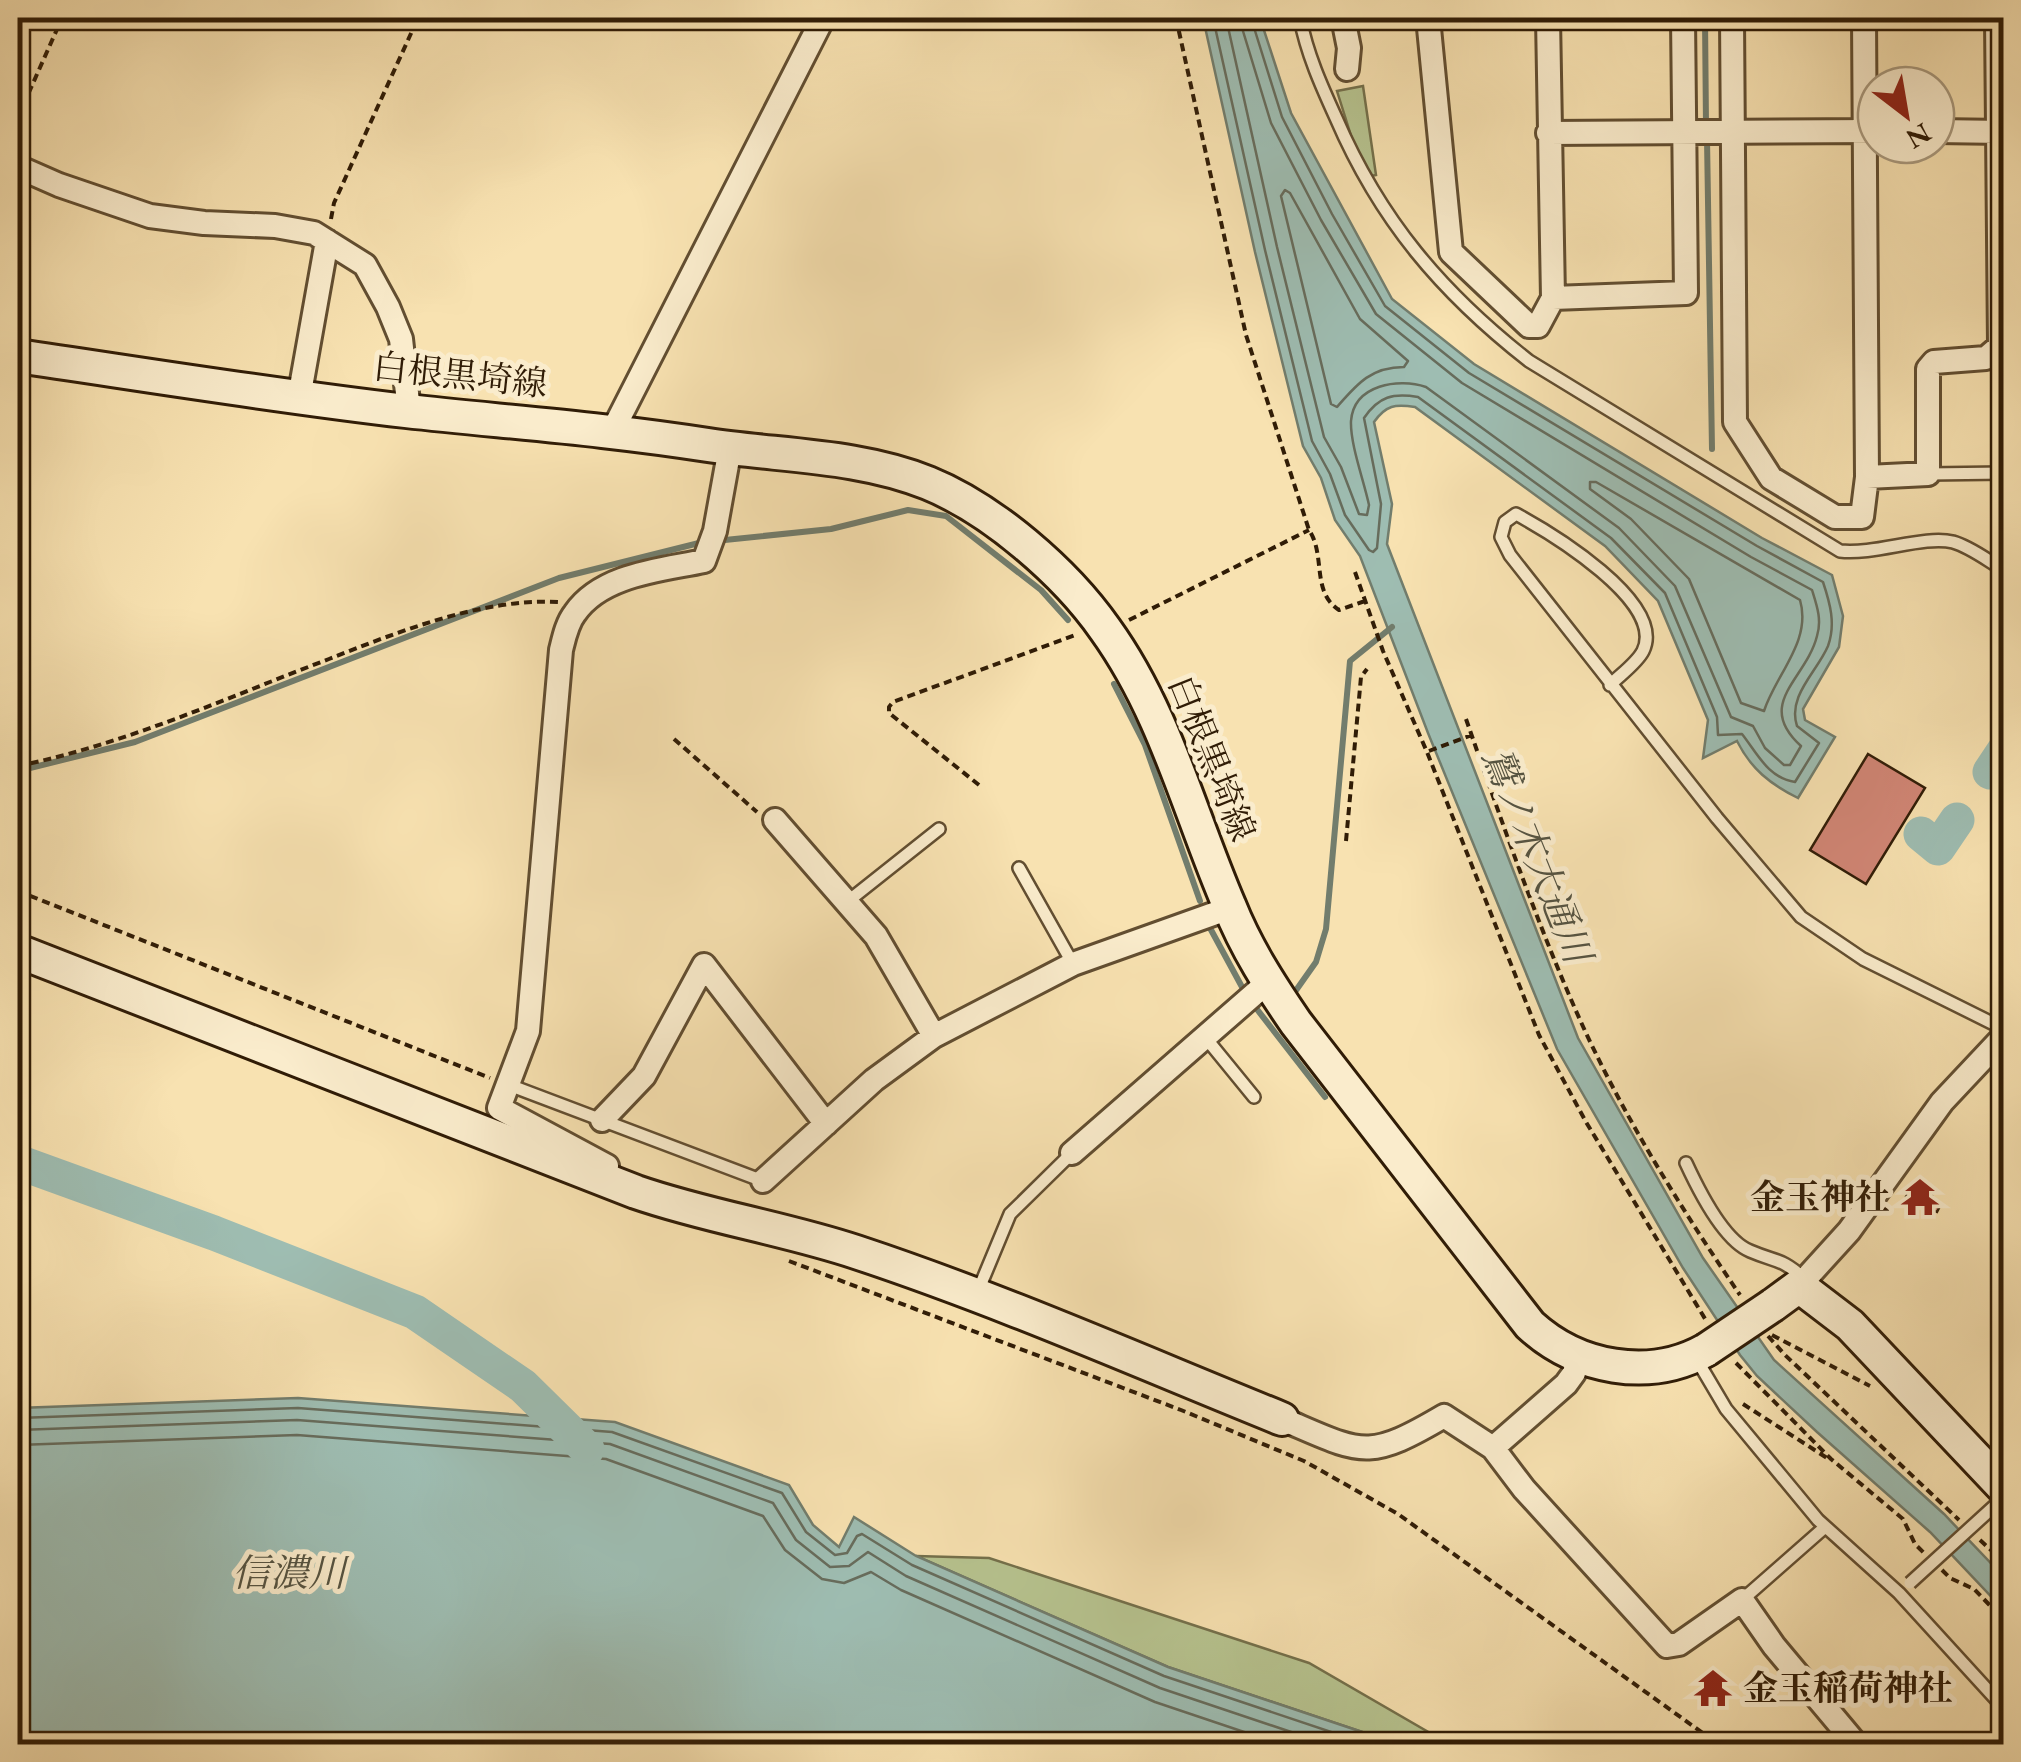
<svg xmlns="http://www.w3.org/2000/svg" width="2021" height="1762" viewBox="0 0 2021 1762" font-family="'EB Garamond','Noto Serif JP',serif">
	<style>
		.green { fill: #b7c490; stroke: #74704b; stroke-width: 2.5 }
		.water { fill: #9ebdb2; stroke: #727d6d; stroke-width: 2.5 }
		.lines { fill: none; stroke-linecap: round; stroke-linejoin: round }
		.shore { stroke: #676c5c; stroke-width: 2.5 }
		.stream { stroke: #727d6d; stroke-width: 6 }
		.river { stroke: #9ebdb2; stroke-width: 35 }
		.building { fill: #d28676; stroke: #301c06; stroke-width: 2.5 }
		.lane-casing { stroke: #624e31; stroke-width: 16 }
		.street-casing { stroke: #624e31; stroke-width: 28 }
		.secondary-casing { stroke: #301c06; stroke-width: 38 }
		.path { stroke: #301c06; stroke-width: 4; stroke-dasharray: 8 5; stroke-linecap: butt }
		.lane { stroke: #faeccc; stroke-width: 11 }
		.street { stroke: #faeccc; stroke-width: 22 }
		.secondary { stroke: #faeccc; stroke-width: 32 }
		.lane-bridge-casing { stroke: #624e31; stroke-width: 16; stroke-linecap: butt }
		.secondary-bridge-casing { stroke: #301c06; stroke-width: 38; stroke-linecap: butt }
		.lane-bridge { stroke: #faeccc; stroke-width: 11 }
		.secondary-bridge { stroke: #faeccc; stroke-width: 32 }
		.labels { text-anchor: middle; stroke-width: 10; stroke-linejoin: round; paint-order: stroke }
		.street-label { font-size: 35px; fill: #301c06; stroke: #faeccc }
		.poi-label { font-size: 35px; font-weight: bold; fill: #301c06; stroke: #faeccc; text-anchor: end }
		.water-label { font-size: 38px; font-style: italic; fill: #565442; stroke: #faeccc }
	</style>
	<rect width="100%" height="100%" fill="#f8e2b1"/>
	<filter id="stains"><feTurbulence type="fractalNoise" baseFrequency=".002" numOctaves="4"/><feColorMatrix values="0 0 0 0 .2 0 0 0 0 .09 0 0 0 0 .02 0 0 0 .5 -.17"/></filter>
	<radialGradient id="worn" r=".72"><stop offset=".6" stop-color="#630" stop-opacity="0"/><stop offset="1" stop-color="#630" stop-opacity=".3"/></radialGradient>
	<path class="green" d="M1363,86l13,89 -5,1 -18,-34 -16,-51z
		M916,1556l73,2 320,105 140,81h-51l-230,-77z"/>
	<path class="water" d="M1203,18h57l31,95 101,186 82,65 288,174 70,37 11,41 -4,31 -36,62 2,11 30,17 -37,61c-28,-14 -47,-29 -61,-57l-34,17 5,-38 -50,-119 -53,-55 -190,-139c-20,-3 -29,-2 -41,15l18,82 -5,40 191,494 125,220 71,102 170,154 59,62v33l-73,-77 -113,-100 -60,-56 -17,-21 -57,-87 -126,-219 -129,-316 -68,-177 -25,-36 -14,-42 -18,-32 -48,-194z
		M298,1398l317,24 174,63 24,40 26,22 15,-30 62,39 252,111 230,77h-1380v-336z"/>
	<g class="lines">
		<path class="shore" d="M1213,18l52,232 47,191 18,33 15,41 24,35 4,2 4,-4 4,-44 -17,-86c15,-22 29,-25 54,-21l193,141 54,55 52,124 1,18 24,-1c15,19 26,44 53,48l24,-39 -22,-17c-10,-30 20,-54 31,-80 8,-22 2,-43 -5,-64l-66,-36 -288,-173 -84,-67 -53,-92 -50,-97 -31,-99
			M1226,18l51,229 47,190 17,30 18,47 8,1 2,-10c-5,-24 -19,-61 -18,-84 3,-37 48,-43 75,-34l193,141 56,58 56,131 22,9 12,22 19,17h6l11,-19c-47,-43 5,-66 16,-110 5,-16 0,-30 -5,-46l-61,-33 -289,-174 -86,-69 -55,-94 -50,-97 -32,-105
			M1285,190l5,3 70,126 48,42 -4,6c-33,0 -47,17 -67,40l-6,-3 -50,-208z
			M1590,482h6l204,118c12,41 -24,74 -36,111l-23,-8 -52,-124 -58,-60 -41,-30z
			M18,1418l280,-10 314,24 170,61 24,39 29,23 12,-2 10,-17 5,-2 50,31 252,111 203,68
			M18,1430l279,-10 313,24 163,59 23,37 34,27 19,-1 19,-14 38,24 254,112 167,56
			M18,1445l279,-10 309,24 157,57 22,34 37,29 22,4 27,-11 30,18 254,112 125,42"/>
		<path class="stream" d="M1705,18l1,108
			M1707,139l5,310
			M715,541l116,-12 77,-19 38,6 95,74 27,30
			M1114,684l31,61 55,156
			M18,771l117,-29 424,-164 144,-36
			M1210,928l32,59
			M1292,996l24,-34 10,-33 24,-268 42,-34
			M1256,1008l69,89"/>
		<path class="river" d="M1990,772l14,-21
			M1921,834l17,14 19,-28
			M18,1162l196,71 201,79 108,74 64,63"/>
	</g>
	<path class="building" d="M1868,754l57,34 -59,96 -56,-34z
		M1913,1185l18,7 2,8 8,4 -4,8 -28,-11 -3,-4z
		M1712,1675l12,12 -2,2 4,3 -7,7 -3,-3 -2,3 -13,-11z"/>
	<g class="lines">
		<g class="lane-casing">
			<path id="lane" d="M1300,18c7,36 21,67 36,100 44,102 105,174 193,243l311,190c35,4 84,-16 113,-9 18,5 35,19 51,28
				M1928,474l76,-1
				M1610,685c10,-10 27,-22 33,-34 24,-49 -94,-119 -127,-137l-11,8 -4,15 9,18 207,263 84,99 62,42 141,70
				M1019,868l54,96
				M847,902l92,-73
				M1205,1037l49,60
				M509,1085l254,96
				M1686,1163c12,26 37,77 64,88 28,12 30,6 56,29
				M978,1291l32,-77 62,-61
				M1697,1360l29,49 92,111 81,73 105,115
				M1742,1600l83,-73"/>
		</g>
		<g class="street-casing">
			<path id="street" d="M1343,18l6,30 -2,21
				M1428,18l23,234 78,74h9l15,-28
				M1548,18l5,280 133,-5 -3,-275
				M1732,18l3,404 36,56 64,39h27l5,-40 -3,-459
				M1936,131l68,1
				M1548,133l328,-2
				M18,167l41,18 91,31 54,7 71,3 39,7 51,32 23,42 13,32 8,72
				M299,398l28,-157
				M613,430l210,-412
				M1867,477l61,-3v-105l6,-7 52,-4 14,-12 -3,-328
				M775,820l101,116 58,100
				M602,1120l42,-44 60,-111 122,159
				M1072,1153l196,-171
				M607,1166l-108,-58 29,-77 33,-381c3,-12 6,-27 14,-37 27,-39 87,-43 129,-52l11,-30 15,-83
				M763,1181l111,-101 60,-44 139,-72 157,-56
				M1799,1286l50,-55 93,-129 62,-66
				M1282,1419c80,34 84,43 162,-3l49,32 31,41 143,157 12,-2 63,-44 32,46 82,98
				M1493,1448l73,-64 8,-11 4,-15"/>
		</g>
		<g class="secondary-casing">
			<path id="secondary" d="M18,356c129,19 258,40 388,55 101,11 201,18 302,34 72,11 151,10 220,38 64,26 137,89 177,146 60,83 84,183 124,276 17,43 41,80 67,118l234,302c47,43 119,57 176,25
				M18,951l618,241c72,25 148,36 220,60 145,48 285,110 426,167
				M1773,1305l26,-19 51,39 154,163"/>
		</g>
		<path class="path" d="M1176,18l70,317 63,195c17,25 2,62 30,80l26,-9
			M18,117l44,-99
			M331,219l3,-16 84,-185
			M1355,572l28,79 44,101 112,283 47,87 121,200
			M1129,620l180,-90
			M1466,719c33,95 67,193 107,285 44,102 105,200 167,291
			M674,739l83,73
			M1429,751l43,-16
			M18,766c108,-22 208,-68 311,-107 69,-27 153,-61 229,-57
			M979,785l-90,-72v-6l4,-5 185,-68
			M1346,841l15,-164 6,-8
			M18,891l472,187
			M2000,1247l-1,-65 5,-34
			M789,1261l392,149 123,51 94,53 320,230
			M1772,1335l98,51
			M1768,1336l17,19 174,165
			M1736,1363l95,96 72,60 12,25 9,9
			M1743,1404l84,54
			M1980,1540l24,22
			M1942,1570l8,8 24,11 30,31"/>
		<use href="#lane" class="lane"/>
		<use href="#street" class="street"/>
		<use href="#secondary" class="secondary"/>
		<g class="lane-bridge-casing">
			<path id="lane-bridge" d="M1910,1583l91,-83"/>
		</g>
		<g class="secondary-bridge-casing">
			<path id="secondary-bridge" d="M1706,1350l67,-45"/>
		</g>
		<use href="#lane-bridge" class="lane-bridge"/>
		<use href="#secondary-bridge" class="secondary-bridge"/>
	</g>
	<defs>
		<g id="temple-bare" transform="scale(3)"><path d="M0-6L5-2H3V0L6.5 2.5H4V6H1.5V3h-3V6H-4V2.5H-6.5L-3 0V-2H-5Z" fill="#8f2418" stroke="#faeccc" stroke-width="2.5" paint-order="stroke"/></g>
	</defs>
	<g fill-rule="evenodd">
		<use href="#temple-bare" x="1920" y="1197"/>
		<use href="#temple-bare" x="1713" y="1688"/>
	</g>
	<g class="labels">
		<g class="street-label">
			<text transform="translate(460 375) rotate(6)" y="12">白根黒埼線</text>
			<text transform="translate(1212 758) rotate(68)" y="12">白根黒埼線</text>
		</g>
		<g class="poi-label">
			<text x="1890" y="1209">金玉神社</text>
			<text x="1743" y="1700" text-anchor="start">金玉稲荷神社</text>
		</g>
		<g class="water-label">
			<text transform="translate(1537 855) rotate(68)" y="13">鷲ノ木大通川</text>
			<text x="289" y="1586">信濃川</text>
		</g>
	</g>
	<rect width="2021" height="1762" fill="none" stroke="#f8e2b1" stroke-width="60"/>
	<rect x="20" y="20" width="1981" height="1722" fill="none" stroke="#301c06" stroke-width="5"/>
	<rect x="30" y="30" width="1961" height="1702" fill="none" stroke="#301c06" stroke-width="2.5"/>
	<g transform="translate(1906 115) rotate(149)"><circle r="48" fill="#faeccc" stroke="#a9997d" stroke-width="2.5"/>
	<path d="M0-8L18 38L0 25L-18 38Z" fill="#8f2418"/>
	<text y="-15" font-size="28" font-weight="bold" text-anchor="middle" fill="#301c06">N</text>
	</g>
	<rect width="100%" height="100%" filter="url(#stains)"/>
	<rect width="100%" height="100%" fill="url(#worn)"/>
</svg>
